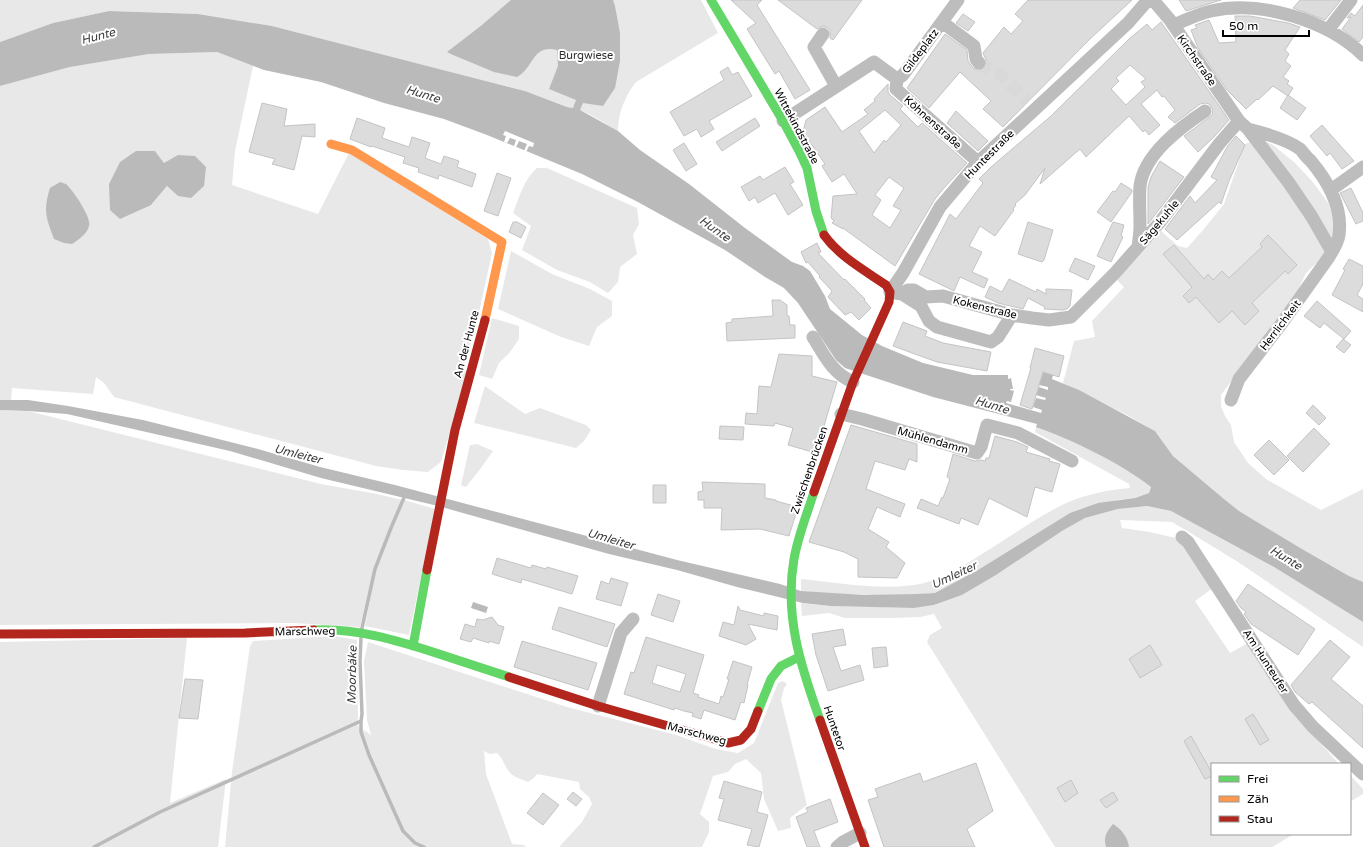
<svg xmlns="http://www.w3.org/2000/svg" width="1363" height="847" viewBox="0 0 1363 847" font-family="'Varela Round',sans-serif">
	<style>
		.green { fill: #e8e8e8; fill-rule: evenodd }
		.water { fill: #bababa }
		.pier { fill: #fff }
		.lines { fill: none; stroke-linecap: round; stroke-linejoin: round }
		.stream { stroke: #bababa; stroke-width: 3.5 }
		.building { fill: #dcdcdc; stroke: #c4c4c4; fill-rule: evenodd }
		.street-tunnel { stroke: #d9d9d9; stroke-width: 13; stroke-dasharray: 13 6; stroke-linecap: butt }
		.street { stroke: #bdbdbd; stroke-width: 13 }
		.fast { stroke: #63d668; stroke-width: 9 }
		.slow { stroke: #ff974d; stroke-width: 9 }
		.jam { stroke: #b3261e; stroke-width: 9 }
		.labels { text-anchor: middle; stroke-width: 4; stroke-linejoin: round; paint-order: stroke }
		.street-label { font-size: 11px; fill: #000; stroke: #fff }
		.park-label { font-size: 11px; fill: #2d2d2d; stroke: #fff }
		.water-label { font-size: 12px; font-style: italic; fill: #3e3e3e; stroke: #fff }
	</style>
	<rect width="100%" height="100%" fill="#fff"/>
	<path class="green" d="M0,0h701l17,33 -82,49c-11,14 -18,31 -18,49 -14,-8 -35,-23 -51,-24l-42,-16 -253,-65 -74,-12 -89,-3 -56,12 -53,19z
		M217,52l36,14 -18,85 -3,34 86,29 31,-61 139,86 4,14 -18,82 -15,33 9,3 -27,91 -13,10 -25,-2 -27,-4 -262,-69 -10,-14 -8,-6 -3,17 -81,-6 -1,12h-11v-314l70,-19 79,-13zM155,151l9,12 14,33 -11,-10 -16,19z
		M1259,138l14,7 21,17 18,19 17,23 6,20 -4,20 -3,8 -22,21 -8,17 -77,105v11l4,10 6,9 3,17 14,21 18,16 55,31 42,-21v93l-14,-6 -47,-27 -63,-38 -15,-12 -51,-43 -18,-25 -28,-16 -64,-32 11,-42 21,-4 -3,-16 32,-34 -7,-7 44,-49 17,15 9,2 16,-18 21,-26 21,-60z
		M537,168h10l90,40 2,16 -6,11 4,19 -17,13 -2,15 -10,11 -18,-11 -33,-12 -35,-20 9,-24 -18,-13c6,-15 11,-34 24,-45z
		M511,251l41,23 38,15 22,12v15l-15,11 -8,19 -28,-9 -63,-28z
		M492,318l27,8v13l-9,13 -11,11 -7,16 -13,-4z
		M485,386l40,28 15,-6 46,17 5,5 -7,11 -8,7 -102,-25z
		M0,410l28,1 293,73 56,10 25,6 -28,69 -14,58 -67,-4 -293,2z
		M1036,427c38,14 83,35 115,59l-2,7 -14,5 -18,2 -182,93c-45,4 -90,2 -134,-2v-12c39,4 92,14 130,2 18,-5 35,-17 51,-27 30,-18 68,-47 100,-57 16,-5 32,-8 48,-9l-1,-4 -94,-52z
		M477,444l16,7 -12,17 -15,19 -5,-2 9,-40z
		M404,500l31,9 -26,126 -44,-9 11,-57z
		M1147,506l24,5 103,56 89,55v25l-125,-85 -49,-30 -17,-10 -52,-2 2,8 28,4 30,7 33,49 -18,13 35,52 18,-10 44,68 47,53h-127v70h82l-22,13h-217l-128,-205 3,-7 12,-7 -8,-14 -14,3 -28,1h-47l-16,-5 -27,3 -1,-13 29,3 47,1 37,1 20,-3 28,-10 34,-20 66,-44 23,-13 33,-9z
		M333,636l24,4 1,86 13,9 -4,-15 -3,-59 4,-19 199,65 109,28 40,14 22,4 16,-10 24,-60 5,-2 4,3 -3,4 -3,12 26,105 -17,13 1,10 -13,3 -14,-32 -3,-26 -15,-14 -11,5 -7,8 -15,4 -13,38 9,8v10l-7,15h-143l23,-25 10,-18 -3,-7 -9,-8 -1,-7 -42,-8 -3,4 -6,4c-7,-3 -16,-5 -20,-12 -5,-7 -4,-10 -11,-17l-7,1 -6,-3 2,23 26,70 12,1 2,2h-301l7,-75 18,-126 3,-5z
		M187,638l-17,165 56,-24 -8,68h-218v-205z
		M1350,775l13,14v5l-13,8z"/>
	<path class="water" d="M511,0h102l2,6 5,27v28l-5,27 -12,18 -20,-3 -3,7 38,21 22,19 49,34 56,44 47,34 11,4 7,5 15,25 5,13 32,26 20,11 41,17 50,12h35v4l3,-1 2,11h-3v1l4,1 -3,11 -4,-1 -1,2 35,10 1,-3 -9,-3 3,-9 9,2 1,-2 -10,-3 3,-8 9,3v-3l-9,-2 4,-13 10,3 -1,4 27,11 76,41 18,25 51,43 15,12 63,38 47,27 14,6v40l-89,-55 -103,-56 -24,-5 -29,3 -33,9 -23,13 -66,44 -34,20 -28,10 -20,3 -84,-2 -27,-3 -66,-16 -60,-17 -68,-16 -171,-48 -117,-28 -91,-27 -163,-37 -39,-3 -28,-1v-10h28l40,6 75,14 115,29 62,18 75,18 282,75 103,24 21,7 63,4 53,-1 18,-1 43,-23 92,-57 28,-10 37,-5 14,-5 2,-6c-32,-25 -77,-46 -115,-60l1,-3 -104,-27 -88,-29 -9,-8 -38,-57 -14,-15 -19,-11 -40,-27 -89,-49 -54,-27 -95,-39 -43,-16 -60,-16 -63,-21 -57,-12 -47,-18 -68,2 -79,13 -70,19v-44l53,-19 56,-12 89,3 74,12 253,65 42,16 6,1 3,-8 -27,-11 9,-23 -1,-16c-25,-6 -23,18 -40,27l-23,-5 -41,-17 -6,-3 35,-27z
		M136,151h19l9,12 14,-8 17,1 11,11 -2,19 -13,12 -13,-2 -11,-10 -16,19 -31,14 -10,-9 -1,-26 11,-22z
		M60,182c1,0 5,2 6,2 7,6 26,34 23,42 -2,8 -11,14 -17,18l-8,-1 -10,-4c-8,-21 -11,-29 -4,-51z
		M473,602l15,5 -2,6 -15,-5z
		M1113,824c8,5 15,13 16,23h-23c-3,-10 1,-16 7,-23z"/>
	<path class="pier" d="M505,131l29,12 -1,4 -4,-1 -3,6 -2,-1 3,-7 -8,-3 -3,6 -2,-1 2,-6 -6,-2 -3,5 -3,-1 2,-6 -3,-1z"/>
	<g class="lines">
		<path class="stream" d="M362,628l13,-59 16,-41 15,-35
			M361,638l-1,23 2,53 -1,7v11l8,23 34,76 12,12 9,4
			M94,847l66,-35 201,-91"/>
	</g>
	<path class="building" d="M731,0h31l-5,5 53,85 -15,9 -16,-28 -4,3 -28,-45 9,-6z
		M778,0h84l-29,40 -3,-2v-7l-2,-3 -5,-2 -6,3z
		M1028,0h104l-42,39 -87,88 -20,-18 8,-8 -31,-29 -31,36 -22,-20 38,-54 22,16 1,11 5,7 7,3 3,-1 3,-4 1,-4 -4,-9 21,-26 7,7 12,-13 -8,-7z
		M1179,0h42l-35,11z
		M1300,0h41l-16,20 -32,-12z
		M1363,5v32l-4,5 -17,-13 9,-12 -4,1 4,-5 4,3z
		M963,14l12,8 -7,9 -12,-8z
		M1235,16h15l38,7 12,4 -15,23 4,4 -4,7 6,5 -8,11 6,4 -2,3 6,4 -5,8 -15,-10 -15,14 -1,-1 -11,10 -19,-19 -29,-42 -7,-18 6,-2 -2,-3 14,-5 10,23 17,-1z
		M1161,22l68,98 -15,17 -16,15 -14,-16 28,-21 1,-5 -4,-6 -4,-1 -5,1 -25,19 -7,-6 7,-7 -11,-14 -2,1 -5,-7 -16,14 19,21 -11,10 -4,-5 -2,2 -14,-16 -43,41 -6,-8 -40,35 5,-16 -20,27 -10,9 1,1 -3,4 1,1 -19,26 -15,-10 -11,20 13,6 -10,20 16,7 -4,9 -24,-11 -6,14 -35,-17 31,-60 6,5 27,-36 -4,-4 12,-12 60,-51 78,-77 18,-15 5,6zM1130,65l16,14 -5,3 4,5 -19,18 -15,-16 8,-8 -3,-3z
		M728,67l4,8 6,-3 14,24 -43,25 5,8 -13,8 -4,-8 -13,7 -14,-24 54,-32 -4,-8z
		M888,84v8l2,3 13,11 -3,3 18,18 4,-4 45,40 -23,25 -9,11 -40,67 -52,-38v1l-11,-6 2,-2 -3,-3 2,-22 24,-2 -13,-20 -12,8 -10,-16 3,-2 -22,-32 3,-12 19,-13 17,25 26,-18 -4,-4 11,-9 -1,-2zM885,110l16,15 -15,17 -2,-2 -10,13 -15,-22zM889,177l15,11 -11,18 8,4 -11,18 -18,-13 9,-15 -6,-5z
		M1288,95l18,13 -9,12 -17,-12z
		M262,103l25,6 -3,17 31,-2v13l-13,-1 -8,34 -22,-6 3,-5 -26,-7z
		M956,111l32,30 -10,10 -31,-28z
		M357,118l28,10 -3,10 27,9 3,-10 18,6 -5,15 16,6 3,-8 15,5 -2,6 19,7 -4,13 -33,-12 -1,4 -20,-7 1,-4 -16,-5 2,-6 -33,-11 -1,1 -21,-8z
		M755,118l5,8 -38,25 -6,-9z
		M1322,125l32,36 -12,8 -12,-16 -3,3 -17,-20z
		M1236,136l9,9 -16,36 -8,23 -2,-2 -42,38 -12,-11 25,-33 5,7 22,-23 -6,-3 16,-30z
		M684,143l13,21 -11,7 -13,-21z
		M1160,161l24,16 -36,47v-37l3,-10z
		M785,167l9,15 -4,2 13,21 -15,10 -13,-22 -17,10 -3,-6 -6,4 -8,-14 19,-11 3,4z
		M497,173l14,5 -13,38 -14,-5z
		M1121,183l11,7v2l-21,30 -14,-10 16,-21 2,1z
		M1351,188l12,25v8l-7,3 -16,-31z
		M513,222h4l9,5 -5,11 -12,-6z
		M1028,222l25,8 -9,30 -2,2 -24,-8z
		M1113,222l11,3 -3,11 2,1 -12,25 -14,-6z
		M1268,235l29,30 -9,9 -3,-3 -33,32 7,8 -14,14 -13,-14 -13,12 -23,-26 -7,6 -6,-7 9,-9 -29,-33 11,-9 30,34 4,-5 5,6 9,-9 7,7 33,-31 -2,-3z
		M817,243l4,9 -3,1 26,27 1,-1 20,20 -1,1 7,8 -12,12 -8,-8 -6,3 -17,-18 4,-6 -13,-14 1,-1 -12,-14 -2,1 -5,-11z
		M1075,258l20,8 -7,14 -19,-9z
		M1349,259l14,7v18l-6,11 6,4v13l-31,-17 13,-25 -2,-1z
		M1009,279l27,13 1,-3 9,5v-5l26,1 -2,16 -3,3 -5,1 -18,-1 1,-2 -17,-9 -5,11 -25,-6 -13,-6 5,-11 12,6z
		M772,300h8l7,5v11h2l1,9h5v13l-68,3 -1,-18 6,-1v-3l41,-3z
		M1317,301l34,30 -7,8 -20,-16 -4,5 -16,-12z
		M903,322l24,9 -2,5 18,7 48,9 -4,19 -50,-9 -44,-16z
		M1343,339l8,6 -7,8 -8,-6z
		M1035,348l29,8 -5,21 -16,-5 -11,37 -12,-4 11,-37h-1z
		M779,354l33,2v20l25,6 -21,71 -28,-8 5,-17 -18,-5 -1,3 -29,-2 1,-11 11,1 2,-28 12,1z
		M1313,405l13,13 -7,7 -13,-12z
		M851,425l66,19v18l-8,-3 -4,11 -30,-9 -9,28 39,15 -5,13 -23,-10 -9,22 21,13 -3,5 19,16 -8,15 -39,-1v-18l-14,-7 -35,-10z
		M720,426l24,1 -1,13 -24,-1z
		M1314,428l16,16 -27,28 -16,-16z
		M995,436l22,6 11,5 -2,5 24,7 -1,2 11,3 -8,28 -17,-5 -8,30 -38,-19 -11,27 -17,-7 -2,6 -42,-16 4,-9 17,7 4,-9 1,1 7,-19 -3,-2 6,-23 22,7 6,-1 4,1 1,-3h3z
		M1269,440l20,20 -15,15 -20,-20z
		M702,482l63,2v14l11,2v1l22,6 -9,29 -29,-7 -39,1 1,-22h-18v-8h-6v-8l5,-1z
		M653,485h13v18h-13z
		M497,558l34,10 1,-3 14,4 1,-2 31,9 -6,18 -50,-15 -1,4 -29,-9z
		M611,578l17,5 -7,23 -25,-7 5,-18 8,3z
		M1248,584l67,45 -17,26 -47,-31 -7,-10 2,-2 -5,-4 -5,-7z
		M658,594l22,7 -7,21 -22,-7z
		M738,606l2,4 24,6v-3l14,3 -1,14 -29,-6 8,15 -10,6 -27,-9 4,-14 11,3z
		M559,607l56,17 -8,23 -55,-18z
		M492,617l6,8 6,2 -5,17 -10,-3v2l-16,-5 -2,4 -11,-3 5,-15 10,3 2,-8 6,1z
		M843,629l3,16 -13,2 8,24 19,-6 4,15 -36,11 -12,-36 -4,-21z
		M646,637l58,18 -11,38 6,2 -1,2 21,7 2,-8 2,1 6,-18h-2l6,-18 19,6 -5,18h1l-4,18 -3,-1 -6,18 -31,-10 -3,9 -9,-3 1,-3 -9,-2 -9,-3 -1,2 -50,-16 7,-22 3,1zM657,665l29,9 -6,18 -28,-9z
		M1330,640l20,17 -19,22 32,27v42l-51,-46 -3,2 -14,-12 -4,-7z
		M522,641l75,22 -9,27 -74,-23z
		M1150,645l12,20 -22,13 -11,-19z
		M886,647l2,19 -14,2 -2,-20z
		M185,679l18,1 -5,39 -19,-1z
		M1253,714l16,26 -9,5 -15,-26z
		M1191,736l21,37v3l-7,3 -21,-38z
		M976,763l17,48 -26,18 8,18h-91l-16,-47 10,-3 -3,-8 45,-16 3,9z
		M1071,780l7,13 -13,9 -8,-14z
		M724,781l38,11 -5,20 11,3 -9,32 -12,-2 5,-16 -34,-9 6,-21 -5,-1z
		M573,792l9,7 -6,7 -9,-7z
		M1113,792l5,8 -12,8 -6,-8z
		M543,793l16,12 -16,20 -16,-12z
		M830,799l8,23 -24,9 6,16h-13l-11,-30 12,-5 -2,-4z"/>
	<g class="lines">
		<path class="street-tunnel" d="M979,63l3,3 17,7 29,29"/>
		<path class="street" d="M1153,0l17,20 69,101 9,8 41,54 23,34 20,35
			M942,22l32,24 2,13 3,4
			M1173,25c13,-5 25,-11 38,-14 49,-11 116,9 152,44
			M1328,30l23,-30
			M823,34l-9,13 22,39
			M897,79l-1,10 82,73
			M897,79l6,-4 55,-75
			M783,121l91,-59 23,17
			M1331,190l32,-23
			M1138,247c1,-7 2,-14 2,-21 0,-14 -1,-27 0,-40 4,-32 41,-59 65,-75
			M902,294l6,-4h6l12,7 17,-1 69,19 20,3 17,2 22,-3 44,-44 45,-51 59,-78 20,-23
			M1012,315l-14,22 -7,5 -54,-15 -8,-6 -8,-15 -19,-12 -12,-2 13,-19 37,-66 38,-45 150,-139 20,-23
			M813,337c11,18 20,37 40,45
			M1231,400l8,-21 43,-56 47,-66c4,-7 9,-14 10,-22 4,-28 -12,-55 -29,-75 -4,-3 -7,-8 -10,-11 -14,-10 -36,-16 -52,-20
			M841,414l21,5 115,34 4,-6 6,-22 31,8 54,28
			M1182,537l6,5 106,163 19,22 50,47
			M598,706l23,-73 12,-14
			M837,847l6,-5 17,-9"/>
		<path class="fast" d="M711,0l72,121 17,32 7,15 9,43 8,24
			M814,492c-7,22 -16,44 -20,67 -10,57 7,108 26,161
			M314,630c42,-2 82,10 122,23 24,8 48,16 73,24
			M413,646l14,-76
			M758,711l13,-32 10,-13 18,-9"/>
		<path class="slow" d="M331,144l21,6 150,92 -17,78"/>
		<path class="jam" d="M814,492l39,-110 36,-80 1,-10 -4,-7c-22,-15 -46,-28 -62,-50
			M427,570l28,-140 30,-110
			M0,634l245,-1 69,-3
			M509,677l89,29 130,37 13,-3 10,-11 7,-18
			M820,720l45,127"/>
	</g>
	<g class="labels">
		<g class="street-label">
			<text transform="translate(920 51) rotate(-53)" y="4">Gildeplatz</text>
			<text transform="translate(1197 60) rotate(55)" y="4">Kirchstraße</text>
			<text transform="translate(933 122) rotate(42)" y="4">Köhnenstraße</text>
			<text transform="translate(797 126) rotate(62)" y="4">Wittekindstraße</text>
			<text transform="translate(989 154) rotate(-45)" y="4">Huntestraße</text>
			<text transform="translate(1159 222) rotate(-50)" y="4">Sägekuhle</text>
			<text transform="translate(985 307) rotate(14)" y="4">Kokenstraße</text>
			<text transform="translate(1280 325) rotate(-53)" y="4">Herrlichkeit</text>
			<text transform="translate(466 344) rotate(-75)" y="4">An der Hunte</text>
			<text transform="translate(933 440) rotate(16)" y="4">Mühlendamm</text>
			<text transform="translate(809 470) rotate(-71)" y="4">Zwischenbrücken</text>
			<text transform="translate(305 631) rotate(-1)" y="4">Marschweg</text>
			<text transform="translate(1266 661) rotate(57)" y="4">Am Hunteufer</text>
			<text transform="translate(835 728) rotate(71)" y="4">Huntetor</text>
			<text transform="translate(697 733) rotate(15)" y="4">Marschweg</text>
		</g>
		<g class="park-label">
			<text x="586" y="59">Burgwiese</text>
		</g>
		<g class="water-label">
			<text transform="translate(98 36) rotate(-15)" y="4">Hunte</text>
			<text transform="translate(423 94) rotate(17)" y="4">Hunte</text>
			<text transform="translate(715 229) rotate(35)" y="4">Hunte</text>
			<text transform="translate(992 405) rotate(17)" y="4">Hunte</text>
			<text transform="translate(298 454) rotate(14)" y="4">Umleiter</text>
			<text transform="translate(611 539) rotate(16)" y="4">Umleiter</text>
			<text transform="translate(1286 558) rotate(31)" y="4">Hunte</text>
			<text transform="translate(954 575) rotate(-25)" y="4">Umleiter</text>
			<text transform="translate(352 675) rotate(-89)" y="4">Moorbäke</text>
		</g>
	</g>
	<rect x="1211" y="763" width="140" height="72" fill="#ffffff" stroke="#999999"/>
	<rect x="1219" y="776" width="20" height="6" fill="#63d668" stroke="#999999"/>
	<text x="1247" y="783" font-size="12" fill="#000000">Frei</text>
	<rect x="1219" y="796" width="20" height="6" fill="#ff974d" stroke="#999999"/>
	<text x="1247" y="803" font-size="12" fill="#000000">Zäh</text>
	<rect x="1219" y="816" width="20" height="6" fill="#b3261e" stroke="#999999"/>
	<text x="1247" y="823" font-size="12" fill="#000000">Stau</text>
	<path d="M1223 30v6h86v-6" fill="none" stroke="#000000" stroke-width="2"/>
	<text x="1229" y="30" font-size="12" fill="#000000" stroke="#ffffff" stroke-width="3" paint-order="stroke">50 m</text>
</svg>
